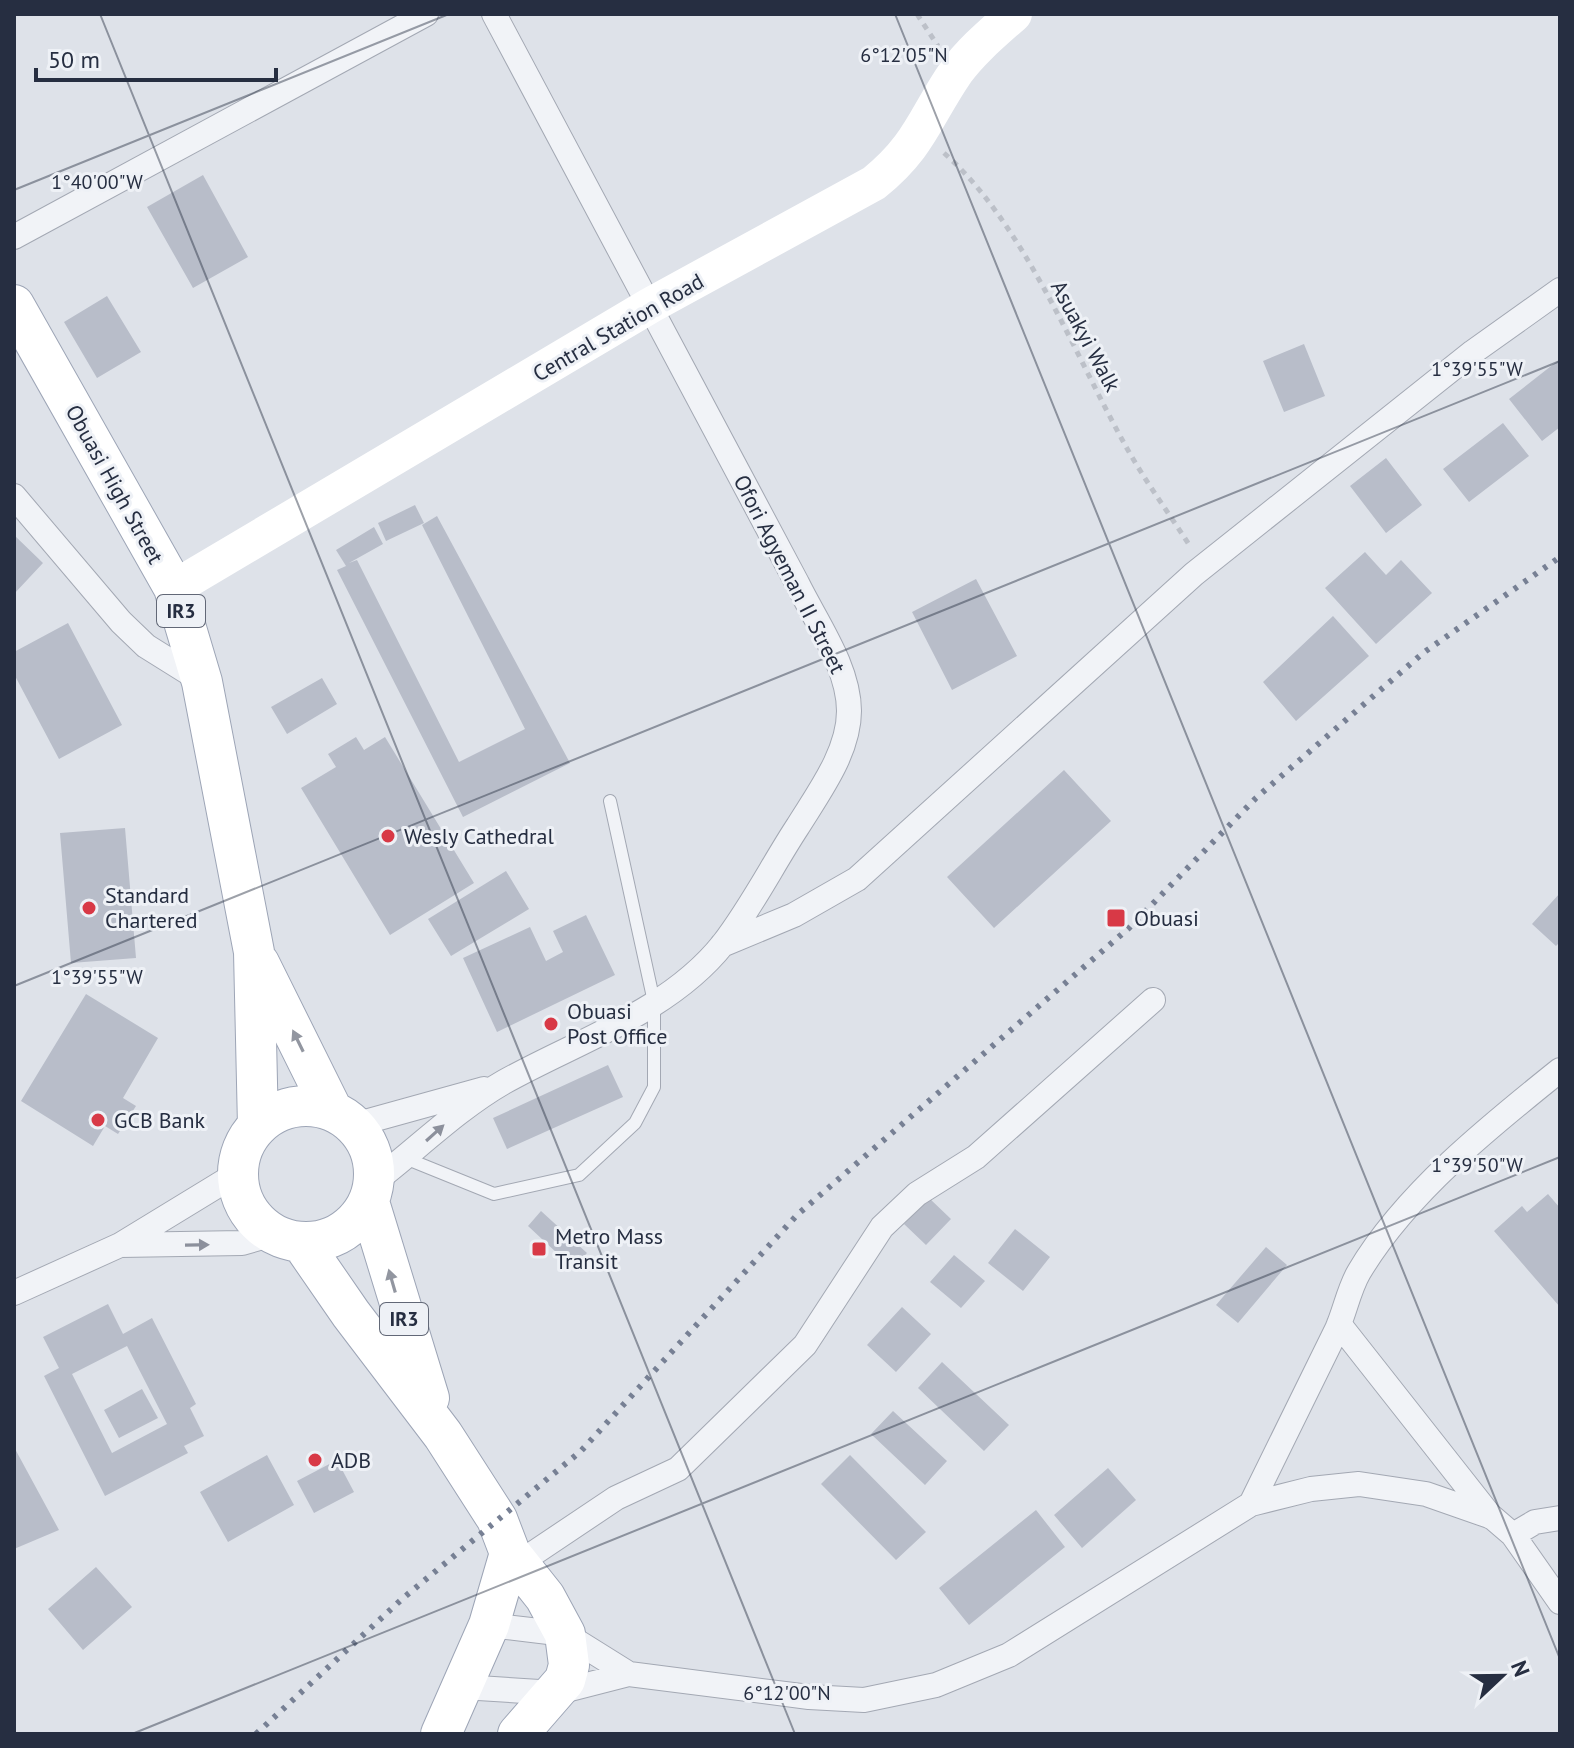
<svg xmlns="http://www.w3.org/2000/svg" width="1574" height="1748" viewBox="0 0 1574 1748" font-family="'PT Sans',sans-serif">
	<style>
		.building { fill: #b8bdc9; fill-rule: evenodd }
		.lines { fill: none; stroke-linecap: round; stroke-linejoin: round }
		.lane-casing { stroke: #a3a8b3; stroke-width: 14 }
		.street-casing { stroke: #a3a8b3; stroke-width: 26 }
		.primary-casing { stroke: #9da5b6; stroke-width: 42 }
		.path { stroke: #bcc0c8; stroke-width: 5; stroke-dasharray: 6 6; stroke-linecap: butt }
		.lane { stroke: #f1f3f7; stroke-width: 12 }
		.street { stroke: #f1f3f7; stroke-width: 24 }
		.secondary { stroke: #fff; stroke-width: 36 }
		.primary { stroke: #fff; stroke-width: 40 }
		.rail { stroke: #778094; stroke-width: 6; stroke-dasharray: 4 8; stroke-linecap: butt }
		.oneway { fill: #9296a0 }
		.oneway2 { fill: #8c909c }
		.ticks { fill: none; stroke: #262e41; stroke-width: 2; stroke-opacity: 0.45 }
		.poi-dot { fill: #d83946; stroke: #eef1f6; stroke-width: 3 }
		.labels { text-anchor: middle; stroke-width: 6; stroke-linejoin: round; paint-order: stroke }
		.shield { fill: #eef1f6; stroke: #626877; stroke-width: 2 }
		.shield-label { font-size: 20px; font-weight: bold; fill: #262e41 }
		.street-label { font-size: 22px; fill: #262e41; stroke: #eef1f6 }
		.poi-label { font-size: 22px; fill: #262e41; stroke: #eef1f6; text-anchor: start }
		.ticks-label { font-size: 20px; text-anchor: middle; fill: #262e41; stroke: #eef1f6; stroke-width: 6; stroke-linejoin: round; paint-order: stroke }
	</style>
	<rect width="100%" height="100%" fill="#dee2e9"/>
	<path class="building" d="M203,175l45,82 -55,31 -46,-81z
		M107,296l34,56 -44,26 -33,-56z
		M1304,344l21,52 -41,16 -21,-51z
		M1560,359v68l-18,14 -33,-42z
		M1503,423l26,33 -60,46 -26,-33z
		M1386,458l36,47 -36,28 -36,-47z
		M415,505l9,18 -38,18 -8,-18z
		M437,516l133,247 -107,54 -126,-247 9,-4 -10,-16 38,-23 9,17 -34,19 8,-3 102,202 66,-33 -103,-204z
		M14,535l29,28 -29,31z
		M1365,552l21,23 15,-15 31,33 -56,51 -51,-56z
		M976,579l41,77 -65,34 -40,-78z
		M1333,616l36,40 -73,65 -33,-39z
		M68,623l54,102 -63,34 -45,-85v-22z
		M322,678l15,26 -50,30 -16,-27z
		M356,737l8,13 21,-13 89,146 -84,52 -89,-147 35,-21 -8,-13z
		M1064,770l47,51 -117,107 -47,-51z
		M125,828l11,130 -65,5 -11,-130z
		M506,871l23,38 -78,47 -23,-37z
		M1560,893v49l-4,4 -24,-22z
		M586,915l29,60 -118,57 -34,-74 67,-31 16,34 17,-9 -10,-21z
		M86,994l72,44 -35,60 13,8 -18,28 -13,-8 -12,20 -72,-45z
		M608,1065l15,32 -116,52 -14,-31z
		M1548,1194l12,14v99l-66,-76 28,-25 5,6z
		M929,1198l22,21 -25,26 -22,-21z
		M541,1211l46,42 -14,15 -45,-42z
		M1015,1229l35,28 -27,34 -35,-28z
		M1266,1247l21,18 -49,58 -22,-18z
		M954,1255l31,26 -24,27 -31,-26z
		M108,1304l15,30 29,-16 44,86 -6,4 14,28 -20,10 4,7 -83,43 -61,-120 15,-8 -16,-31zM127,1346l40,78 -55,29 -40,-79z
		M902,1307l29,27 -35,38 -29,-27z
		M942,1362l67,63 -25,26 -66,-63z
		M142,1389l16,29 -39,20 -15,-28z
		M893,1411l54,50 -22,24 -54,-51z
		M14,1447l45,83 -45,19z
		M267,1455l27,50 -66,37 -28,-50z
		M850,1455l76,77 -30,28 -75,-76z
		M337,1460l17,32 -40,21 -17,-32z
		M1108,1468l28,32 -54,48 -28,-33z
		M1036,1510l29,37 -96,78 -30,-37z
		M96,1567l36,40 -49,43 -35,-41z"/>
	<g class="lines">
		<g class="lane-casing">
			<path id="lane" d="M405,1158l89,36 85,-19 56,-52 19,-36v-85l-44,-201"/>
		</g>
		<g class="street-casing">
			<path id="street" d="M14,237l412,-223
				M14,496l107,126 25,24 56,35
				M722,945l72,-30 63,-36 337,-305 279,-222 87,-62
				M354,1125l130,-36
				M374,1182c43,-33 83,-73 130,-100 73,-41 165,-70 219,-138 28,-36 50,-80 75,-118 21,-34 51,-74 51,-115 0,-44 -33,-89 -52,-128l-303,-569
				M120,1245l122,-2 31,-9
				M14,1293l106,-48 118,-72
				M1339,1324l152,193
				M1251,1504c29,-59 58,-117 86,-175 8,-18 12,-40 22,-57 46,-78 131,-146 201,-202
				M1513,1535l22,-13 25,-4
				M519,1563l97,-65 62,-29 127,-124 77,-118 35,-33 59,-37 177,-157
				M489,1625l76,9 64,40
				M462,1687l93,6 74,-19 180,23 55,3 72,-15 73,-30 242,-151 60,-15 48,-5 67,10 66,23 21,18 47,67"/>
		</g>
		<g class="primary-casing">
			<path id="primary" d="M14,305l160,283 28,94 52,270 4,174
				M259,963l73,147
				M238 1174a68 68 0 1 1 136 0a68 68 0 1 1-136 0Z
				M369,1202l60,196
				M302,1243l49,71 92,121 54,84 13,34 35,44 20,37 4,31 -4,15 -47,54
				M441,1734l48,-109 21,-72"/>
		</g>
		<path class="path" d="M917,14l21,32
			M944,153c80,71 128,196 180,290 19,35 44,69 66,103"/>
		<use href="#lane" class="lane"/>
		<use href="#street" class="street"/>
		<path class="secondary" d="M174,588l477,-283 223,-122c46,-37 51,-66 82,-111 16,-22 38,-40 58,-58"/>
		<use href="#primary" class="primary"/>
		<path class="rail" d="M256,1734l146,-135 179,-148 216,-236 332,-287 127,-130 167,-145 137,-96"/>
	</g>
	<defs><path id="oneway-solid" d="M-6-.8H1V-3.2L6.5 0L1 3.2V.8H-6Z" transform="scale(2)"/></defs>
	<g class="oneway">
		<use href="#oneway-solid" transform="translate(298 1041) rotate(-116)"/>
		<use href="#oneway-solid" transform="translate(392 1281) rotate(-106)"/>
	</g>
	<g class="oneway2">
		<use href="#oneway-solid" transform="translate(435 1133) rotate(-42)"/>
		<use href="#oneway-solid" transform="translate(197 1245) rotate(-1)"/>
	</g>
	<path class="ticks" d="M100,14l695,1720M895,14l665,1645M14,190l435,-176M14,986l1546,-625M132,1734l1428,-577"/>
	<g class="poi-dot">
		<circle cx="388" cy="836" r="8"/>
		<circle cx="89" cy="908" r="8"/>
		<rect x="1106" y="908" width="20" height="20" rx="4"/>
		<circle cx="551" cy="1024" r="8"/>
		<circle cx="98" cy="1120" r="8"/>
		<rect x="531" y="1241" width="16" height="16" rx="4"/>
		<circle cx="315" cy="1460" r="8"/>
	</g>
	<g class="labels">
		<g class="shield">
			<rect x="157" y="595" width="48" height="32" rx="6"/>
			<rect x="380" y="1303" width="48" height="32" rx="6"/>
		</g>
		<g class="shield-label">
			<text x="181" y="618">IR3</text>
			<text x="404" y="1326">IR3</text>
		</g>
		<g class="street-label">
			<text transform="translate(618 327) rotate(-30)" y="8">Central Station Road</text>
			<text transform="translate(1086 336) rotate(62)" y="8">Asuakyi Walk</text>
			<text transform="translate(115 484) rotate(61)" y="8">Obuasi High Street</text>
			<text transform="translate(790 574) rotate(63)" y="8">Ofori Agyeman II Street</text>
		</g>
		<g class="poi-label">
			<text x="404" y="844">Wesly Cathedral</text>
			<text x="105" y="903">Standard<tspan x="105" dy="25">Chartered</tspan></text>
			<text x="1134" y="926">Obuasi</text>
			<text x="567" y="1019">Obuasi<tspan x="567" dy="25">Post Office</tspan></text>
			<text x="114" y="1128">GCB Bank</text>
			<text x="555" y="1244">Metro Mass<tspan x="555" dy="25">Transit</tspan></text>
			<text x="331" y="1468">ADB</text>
		</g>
	</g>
	<g class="ticks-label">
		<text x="904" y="62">6°12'05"N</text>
		<text x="97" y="189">1°40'00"W</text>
		<text x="1477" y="376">1°39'55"W</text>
		<text x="97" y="984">1°39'55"W</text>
		<text x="1477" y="1172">1°39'50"W</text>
		<text x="787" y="1700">6°12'00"N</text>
	</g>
	<rect width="1574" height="1748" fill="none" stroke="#262e41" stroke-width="32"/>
	<g transform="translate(1502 1676) rotate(68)" stroke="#eef1f6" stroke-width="6" paint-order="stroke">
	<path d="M0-6L14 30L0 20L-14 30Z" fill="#262e41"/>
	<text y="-12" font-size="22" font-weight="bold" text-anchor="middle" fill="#262e41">N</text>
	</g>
	<path d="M36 68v12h240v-12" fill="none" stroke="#262e41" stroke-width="4"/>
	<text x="48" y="68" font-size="24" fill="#262e41" stroke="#eef1f6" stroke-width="6" paint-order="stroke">50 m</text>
</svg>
